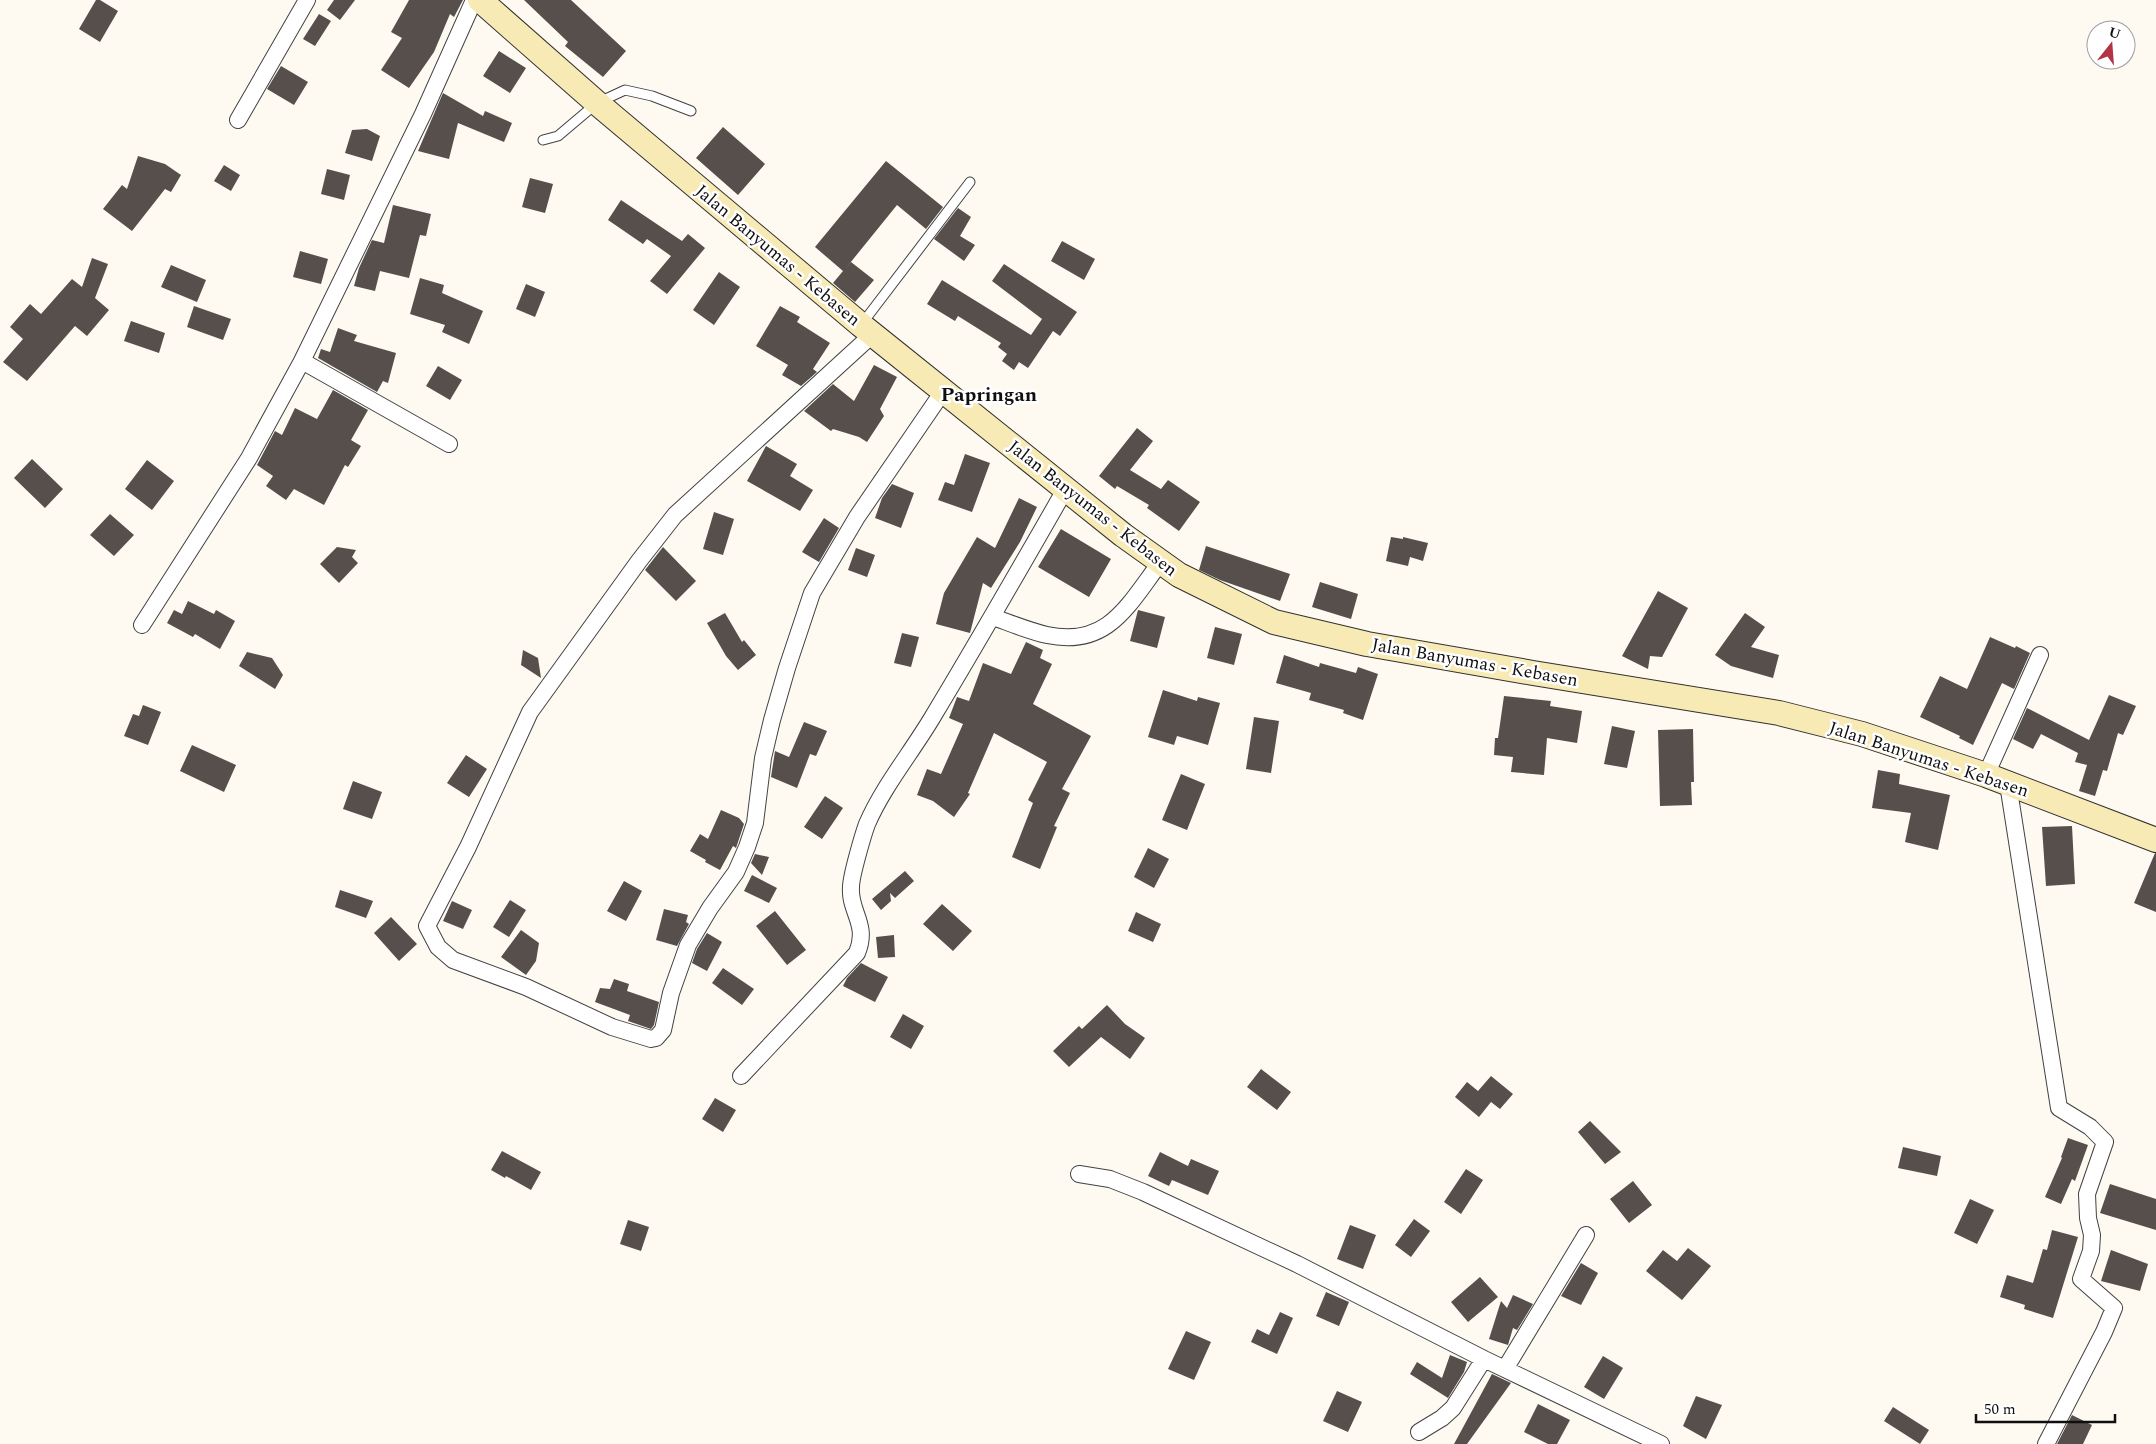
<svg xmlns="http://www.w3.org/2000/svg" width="2156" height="1444" viewBox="0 0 2156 1444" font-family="Spectral,serif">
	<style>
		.building { fill: #564f4c }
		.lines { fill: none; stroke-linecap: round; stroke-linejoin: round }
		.lane-casing { stroke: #424242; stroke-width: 11 }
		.street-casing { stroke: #424242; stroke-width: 18 }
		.secondary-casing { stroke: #313131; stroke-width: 26 }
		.lane { stroke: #fff; stroke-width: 9 }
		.street { stroke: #fff; stroke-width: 16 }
		.secondary { stroke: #f7eab4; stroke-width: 24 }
		.labels { text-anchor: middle; stroke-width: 5; stroke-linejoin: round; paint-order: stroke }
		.street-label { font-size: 18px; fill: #0f0f0f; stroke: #fff }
		.quarter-label { font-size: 20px; font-weight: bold; fill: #0f0f0f; stroke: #fff }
	</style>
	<rect width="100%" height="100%" fill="#fefaf2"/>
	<path class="building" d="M96,0h4l18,11 -18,31 -21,-13z
		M334,0h21l-15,20 -13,-10z
		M409,0h54l-9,17 -4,-3 -16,38 -25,36 -28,-18 21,-32 -11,-6z
		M524,0h47l55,51 -23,26 -38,-31 3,-4z
		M319,14l12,7 -16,25 -12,-7z
		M499,51l27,17 -16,25 -27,-17z
		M281,66l27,16 -14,23 -27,-16z
		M443,93l40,23 2,-5 27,12 -8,19 -46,-19 -9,36 -31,-8z
		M723,127l42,37 -27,31 -42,-37z
		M367,129l13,7 -8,25 -27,-8 7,-23z
		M138,156l27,8 16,11 -10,17 -6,-3 -33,42 -29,-22 19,-24 5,4z
		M886,161l57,46 -17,22 -29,-24 -51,63 5,-6 23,18 -19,22 -22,-19 10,-12 -28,-24z
		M224,165l16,10 -9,16 -17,-10z
		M327,169l23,6 -6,25 -23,-6z
		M530,178l23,6 -8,29 -23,-6z
		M621,200l61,41 6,-7 17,14 -38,46 -17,-13 21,-25 -24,-17 -4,5 -35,-24z
		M393,205l38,9 -5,22 -6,-1 -11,43 -29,-7 -5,20 -21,-5 5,-18 13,-28 12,3z
		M958,208l13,9 -11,19 15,9 -11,16 -30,-22z
		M1062,241l33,18 -11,21 -33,-19z
		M300,251l28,8 -7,25 -28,-7z
		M92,258l16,6 -13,34 14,12 -22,26 -12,-10 -48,55 -24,-19 20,-23 -13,-12 20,-23 11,10 31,-35 10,8z
		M1004,264l73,48 -17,24 -7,-5 -25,37 -9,-6 -5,8 -12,-9 5,-7 -9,-7 3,-4 -43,-27 -3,5 -28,-17 15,-24 89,55 11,-16 -50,-38z
		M171,265l35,15 -9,22 -36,-15z
		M719,272l21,15 -26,38 -21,-15z
		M420,278l24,7 -2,8 41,18 -14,33 -27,-12 3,-7 -35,-11z
		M526,284l19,8 -10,25 -19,-8z
		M194,306l37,13 -8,21 -36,-13z
		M780,306l20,11 -3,5 33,21 -17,26 4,3 -16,14 -19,-11 6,-10 -32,-19z
		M131,321l34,12 -6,20 -35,-12z
		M338,328l19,7 -3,6 42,12 -8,30 -5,-2 -6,11 -59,-34 3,-9 9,3z
		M874,365l23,12 -17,32 4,7 -17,26 -8,-5 -26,-8 -2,2 -27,-20 29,-27 21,17z
		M438,366l24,14 -12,20 -24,-14z
		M333,390l35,20 -17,30 10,6 -13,21 -3,-2 -21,40 -30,-16 -8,11 -20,-14 7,-10 -16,-11 18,-34 7,4 13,-27 22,11z
		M1137,428l16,13 -23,29 31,19 7,-9 32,22 -21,29 -32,-23 2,-3 -32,-19 -2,3 -16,-13z
		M766,446l31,18 -7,12 23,14 -13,21 -53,-30z
		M965,454l25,9 -18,49 -34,-12 7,-18 9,3z
		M32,459l31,30 -18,19 -31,-30z
		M147,460l27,21 -22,29 -27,-21z
		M892,484l22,9 -13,35 -26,-10 7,-20z
		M1019,498l18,9 -17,35 -29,46 -8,-5 -13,50 -34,-9 8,-31 33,-56 18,11z
		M714,512l20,7 -11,36 -20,-6z
		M110,514l24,21 -20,21 -24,-21z
		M824,518l15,10 -20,34 -17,-10z
		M1061,529l50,30 -22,38 -51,-30z
		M1391,537l12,2v-2l25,6 -5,18 -13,-4 -2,9 -22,-5z
		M1206,546l84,28 -10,27 -60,-21 -21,-10z
		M337,547l19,3 -4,7 6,6 -19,20 -19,-19z
		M663,547l33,34 -20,20 -31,-31z
		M856,548l19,7 -8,22 -19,-7z
		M1320,582l38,12 -7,25 -39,-12z
		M1658,591l30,17 -26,49 -12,-1 -2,13 -26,-13z
		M188,601l26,13 2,-4 19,11 -15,28 -25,-15 -2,3 -26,-14 7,-13 8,4z
		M1138,610l27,7 -8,31 -27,-7z
		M725,613l17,29 2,-2 12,15 -18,15 -12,-14 -19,-33z
		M1745,613l20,14 -14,20 28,8 -6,23 -42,-12 -16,-11z
		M1215,627l27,7 -8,31 -27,-7z
		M902,633l17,4 -8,30 -17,-4z
		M1990,637l25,11 1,-2 14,7 -16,36 -12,-6 -29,62 -14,-7 1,-2 -40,-19 20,-41 27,13z
		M1026,642l17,8 -3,8 12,6 -19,40 58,32 -29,53 8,4 -16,33 3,1 -17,42 -28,-12 21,-54 -5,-3 19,-38 -53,-29 -26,60 2,1 -16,23 -21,-16 -16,-6 10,-26 14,5 22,-50 -14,-6 8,-21 12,4 14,-38 28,11z
		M523,650l15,8 3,20 -20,-13z
		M247,652l25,6 11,17 -8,14 -36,-23z
		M1284,655l35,12 1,-4 36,10 2,-6 20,7 -15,46 -20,-7 1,-3 -35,-10 2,-7 -35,-10z
		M1163,690l34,11 1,-4 22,6 -12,42 -31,-9 -3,9 -26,-8z
		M2109,695l27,11 -13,29 -5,-2 -11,38 -4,-1 -8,26 -16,-5 8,-26 -12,-3 3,-9 -37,-19 -8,15 -20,-10 14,-31 62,32z
		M1504,696l47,5 -1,5 32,5 -5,32 -30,-5 -3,37 -33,-3 2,-15 -19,-2 1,-17h3z
		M143,705l18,7 -13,33 -24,-9 9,-22 6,2z
		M1254,717l25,4 -8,52 -25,-4z
		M804,722l23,9 -11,25 -6,-2 -13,34 -26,-11 4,-26 14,6z
		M1612,726l23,5 -8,37 -23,-4z
		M1693,729l1,53h-3l1,23 -32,1 -2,-76z
		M192,745l44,20 -12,27 -44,-21z
		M466,755l21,14 -18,28 -22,-14z
		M1878,770l22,4 -1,10 51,11 -12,55 -33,-8 6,-29 -39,-5z
		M1181,774l24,10 -18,46 -25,-10z
		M353,781l29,11 -10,27 -29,-10z
		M825,796l18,12 -21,31 -18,-12z
		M721,810l18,8 5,6 -8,24 -3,-2 -13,24 -15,-8 1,-2 -16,-9 10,-17 8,5z
		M2072,826l3,58 -29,2 -4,-59z
		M1148,848l21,11 -15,29 -20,-11z
		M2155,853h1v59l-22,-9z
		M755,854l14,3 -7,18 -11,-12z
		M905,871l9,10 -19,17 -5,-5 1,8 -10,9 -9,-11z
		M752,875l25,13 -8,15 -25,-12z
		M624,881l18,10 -16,30 -19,-10z
		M340,890l33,11 -7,17 -31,-11z
		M510,900l16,10 -17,27 -16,-10z
		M452,901l20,9 -9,19 -20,-8z
		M942,904l30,27 -19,20 -30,-27z
		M664,909l24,6 -2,7 3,2 -12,22 -21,-6z
		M775,911l31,39 -19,15 -31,-39z
		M1136,912l25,12 -8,18 -25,-11z
		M391,917l26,27 -18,17 -25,-28z
		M521,930l18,13 -3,18 -10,14 -25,-18z
		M707,933l15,9 -15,29 -15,-8 5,-14z
		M894,935l1,22 -17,1 -2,-21z
		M861,963l27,14 -13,25 -32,-16 4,-8z
		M723,968l31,21 -12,16 -30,-22z
		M614,979l15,5 -2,7 32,11 -5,23 -3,4 -23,-8 2,-6 -35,-13 5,-14 10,1z
		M1107,1005l18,19 20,14 -15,21 -29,-22 -32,30 -16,-16 26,-25 3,3z
		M903,1014l21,12 -13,23 -21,-12z
		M1261,1069l30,23 -14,18 -30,-23z
		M1491,1076l22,18 -13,15 -9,-7 -12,15 -24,-20 12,-15 11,9z
		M715,1098l21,12 -13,22 -21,-13z
		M1590,1121l31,31 -16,12 -27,-32z
		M2068,1138l20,7 -13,36 -3,-2 -11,25 -16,-7 17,-39 -1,-1z
		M1903,1147l38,9 -4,20 -39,-8z
		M502,1151l39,21 -10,18 -25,-14 -1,2 -14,-8z
		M1160,1152l28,14 3,-7 28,12 -11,24 -36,-15 -3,6 -21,-10z
		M1466,1169l17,11 -22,34 -17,-12z
		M1633,1181l19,24 -23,18 -19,-24z
		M2110,1184l46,15v31l-56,-17z
		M1970,1199l24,11 -17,34 -23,-11z
		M1414,1219l16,12 -19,26 -16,-12z
		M628,1220l21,7 -8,24 -21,-7z
		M1350,1225l26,10 -13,34 -26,-10z
		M2052,1230l26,7 -25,81 -29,-9 1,-4 -25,-8 7,-22 26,8 10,-34 4,1z
		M1688,1248l23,18 -29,34 -36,-29 17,-21 14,11z
		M2111,1250l37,14 -8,27 -39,-10z
		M1581,1263l17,10 -17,32 -20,-9z
		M1480,1277l18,20 -30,25 -17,-20z
		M1326,1292l23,10 -10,24 -23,-10z
		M1513,1295l20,9 -16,26 -4,-2 -5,17 -19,-6 12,-38 6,7z
		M1280,1312l13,6 -16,36 -26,-12 6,-13 12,6z
		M1186,1331l25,11 -17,38 -26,-11z
		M1450,1355l17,7 -3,10 -16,26 -38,-24 7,-12 25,16z
		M1603,1356l20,12 -19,31 -20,-12z
		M1492,1374l19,9 -44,61h-13z
		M1337,1391l25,11 -14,30 -25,-11z
		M1696,1396l26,9 -16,34 -23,-13z
		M1538,1404l32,16 -13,24h-9l-24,-12z
		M1893,1407l36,23 -9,14 -36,-23z
		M2072,1415l20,10 -9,19h-26z"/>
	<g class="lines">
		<g class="lane-casing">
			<path id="lane" d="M543,140l15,-4 39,-33 28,-13 27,6 39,15
				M861,325l109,-143"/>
		</g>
		<g class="street-casing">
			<path id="street" d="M238,120l69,-120
				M873,334l-198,181 -36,46 -109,151 -62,135 -41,79 11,21 15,13 73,27 86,40 39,12 5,-1 7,-8 8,-37 17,-48 22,-37 26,-36 11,-25 8,-24 8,-65 9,-38 15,-52 25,-75 45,-76 87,-127
				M302,361l147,83
				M993,617c17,6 36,14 54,18 61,13 81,-30 113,-72
				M142,625l107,-167 53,-97 121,-247 51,-114
				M1986,775l54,-120
				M2008,784l51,324 31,19 15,15 -18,52 1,24 4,17 -1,16 -10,28 33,29 -10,24 -58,112
				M741,1076l116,-123c12,-29 -8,-41 -6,-66 0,-11 12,-52 16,-63 16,-37 44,-71 65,-106 46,-76 90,-153 134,-230
				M1079,1174l31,5 33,13 154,72 187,95 177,85
				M1505,1369l81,-134
				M1419,1432l23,-14 11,-10 31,-49"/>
		</g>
		<g class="secondary-casing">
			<path id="secondary" d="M480,0l117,103 264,222 262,210 56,40 95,47 93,22 166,29 246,40 83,21 124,41 170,65"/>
		</g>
		<use href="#lane" class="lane"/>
		<use href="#street" class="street"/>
		<use href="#secondary" class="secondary"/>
	</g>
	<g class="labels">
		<g class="street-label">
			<text transform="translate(778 255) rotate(40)" y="6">Jalan Banyumas - Kebasen</text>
			<text transform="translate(1093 508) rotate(38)" y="6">Jalan Banyumas - Kebasen</text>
			<text transform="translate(1475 662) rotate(10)" y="6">Jalan Banyumas - Kebasen</text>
			<text transform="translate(1929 759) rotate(18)" y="6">Jalan Banyumas - Kebasen</text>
		</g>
		<g class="quarter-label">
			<text x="989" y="401">Papringan</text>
		</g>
	</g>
	<g transform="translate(2111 45) rotate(17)"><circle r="24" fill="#ffffff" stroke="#9f9f9f"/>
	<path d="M0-4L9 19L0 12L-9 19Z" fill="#b13544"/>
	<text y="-8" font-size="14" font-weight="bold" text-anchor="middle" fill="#0f0f0f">U</text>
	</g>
	<path d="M1976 1414v8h139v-8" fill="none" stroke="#0f0f0f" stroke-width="2.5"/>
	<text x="1984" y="1414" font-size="15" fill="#0f0f0f" stroke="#ffffff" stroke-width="4" paint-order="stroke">50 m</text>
</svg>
